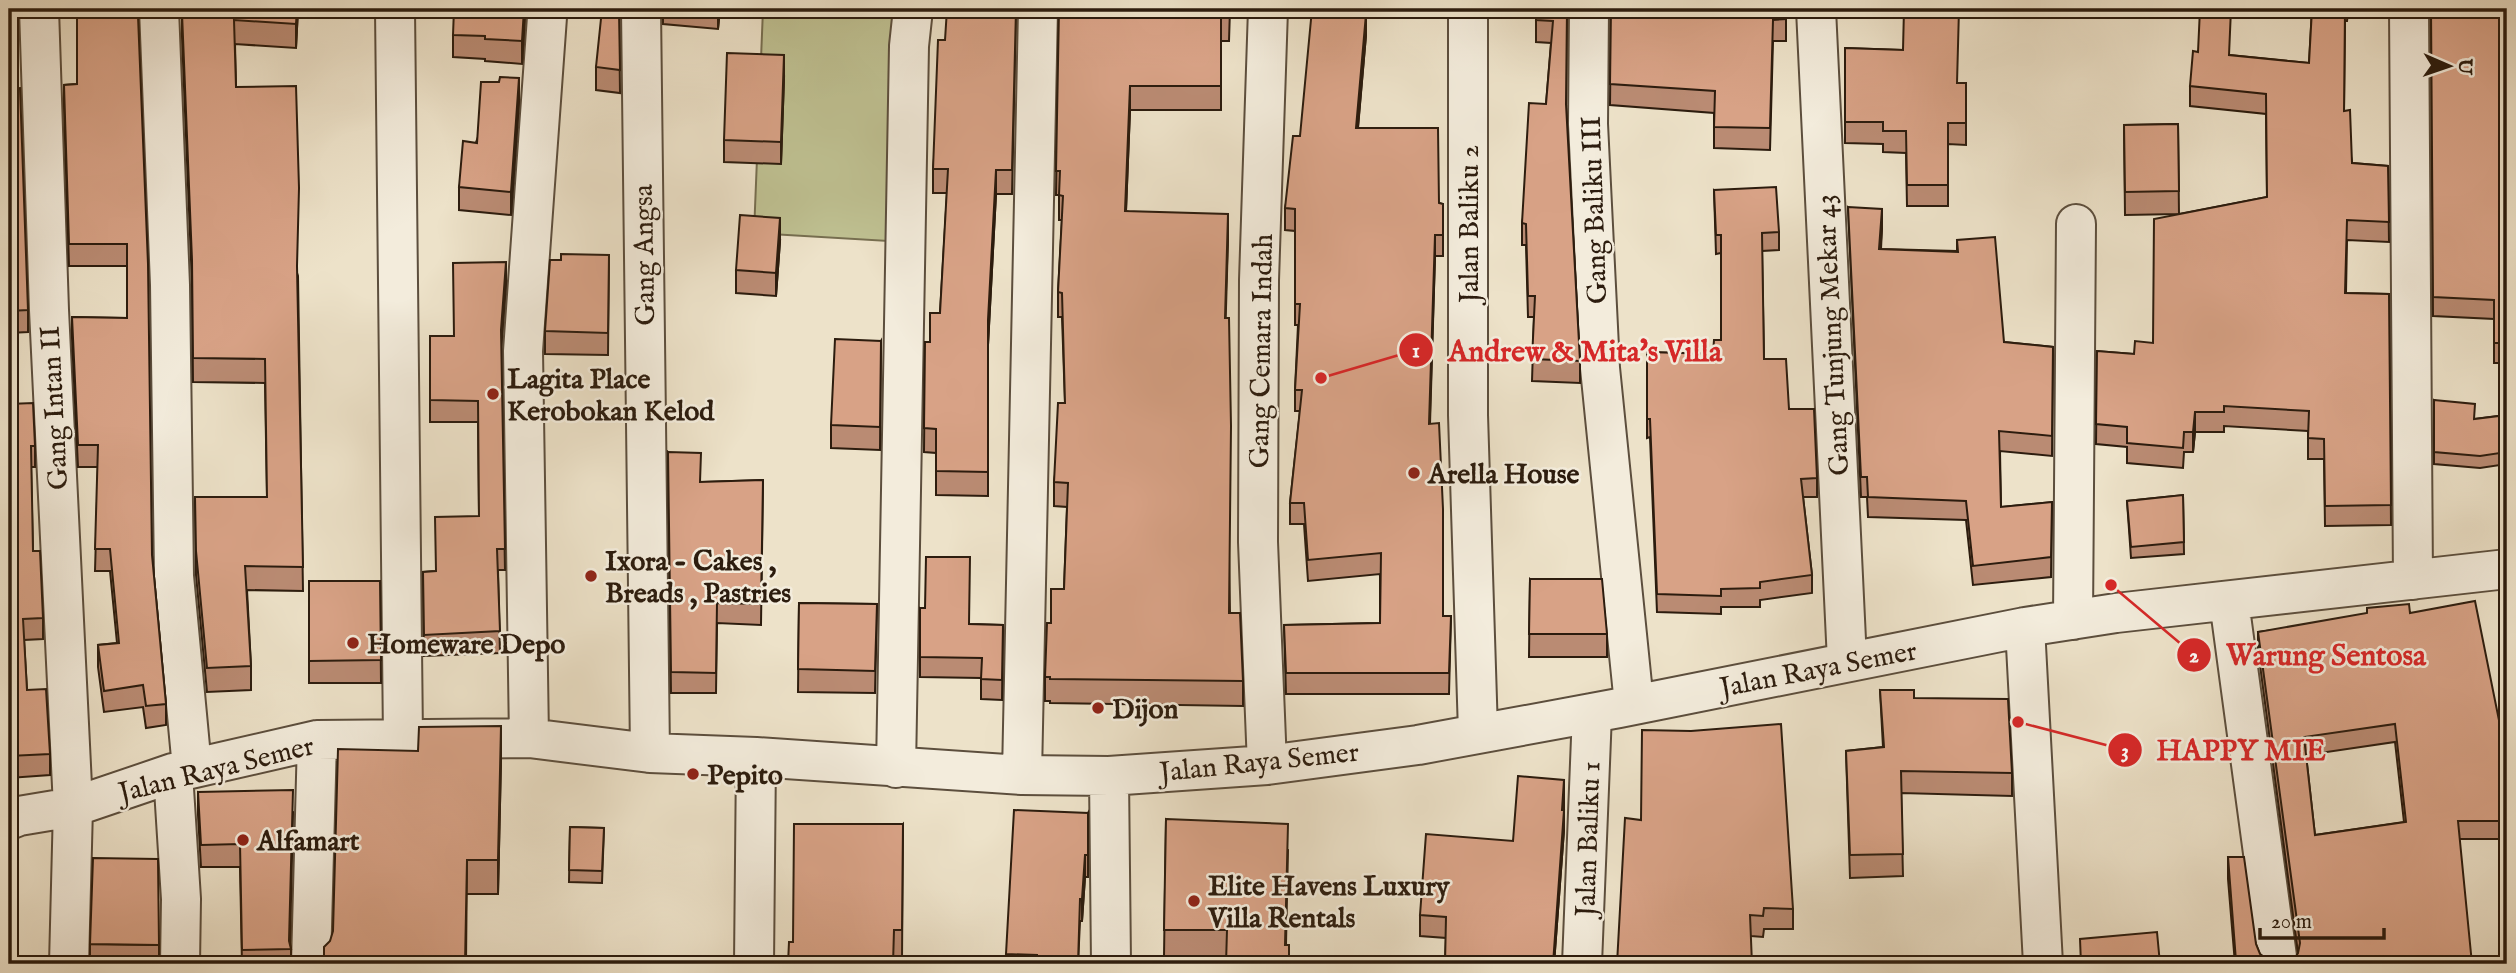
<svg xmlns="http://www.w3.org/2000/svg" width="2516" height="973" viewBox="0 0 2516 973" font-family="'IM FELL English',serif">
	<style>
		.green { fill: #bfc192; stroke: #766e50; stroke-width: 2 }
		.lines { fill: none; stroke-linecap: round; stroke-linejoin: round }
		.minor-casing { stroke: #5c4e3d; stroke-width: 42 }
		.minor { stroke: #f3ecdc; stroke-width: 38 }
		.wall { fill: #ba8b73; stroke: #2c1c0e; stroke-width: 2; fill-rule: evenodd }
		.shaded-wall { fill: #97715e; stroke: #2c1c0e; stroke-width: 2 }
		.building { fill: #d8a286; stroke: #2c1c0e; stroke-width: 2; fill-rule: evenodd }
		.poi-dot { fill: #8f2418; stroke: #f3ecdc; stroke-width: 2.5 }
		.labels { text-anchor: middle; stroke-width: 5; stroke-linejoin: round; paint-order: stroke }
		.street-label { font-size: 28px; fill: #2c1c0e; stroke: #f3ecdc }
		.poi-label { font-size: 28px; font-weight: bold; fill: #2c1c0e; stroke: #f3ecdc; text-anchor: start }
		.leader { fill: none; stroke: #d62828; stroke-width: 2.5 }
		.callout-dot { fill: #d62828; stroke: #f3ecdc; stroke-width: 2.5 }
		.mark-label { font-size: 21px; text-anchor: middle; font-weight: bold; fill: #fff }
		.callout-label { font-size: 30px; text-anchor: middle; font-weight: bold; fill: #d62828; stroke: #f3ecdc; stroke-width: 5; stroke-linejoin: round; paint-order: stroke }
	</style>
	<rect width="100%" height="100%" fill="#ede2c9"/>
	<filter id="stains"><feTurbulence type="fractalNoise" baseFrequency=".00286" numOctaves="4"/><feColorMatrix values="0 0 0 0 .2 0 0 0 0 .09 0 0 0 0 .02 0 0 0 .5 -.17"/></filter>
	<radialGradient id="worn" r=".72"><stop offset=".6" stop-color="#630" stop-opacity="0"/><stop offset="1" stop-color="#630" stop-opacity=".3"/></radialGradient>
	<path class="green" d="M763,9h143l-1,233 -151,-9z"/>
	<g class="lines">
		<g class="minor-casing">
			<path id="minor" d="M39,9l10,301 24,497 -4,157
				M159,9l11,276 4,291 18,192
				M395,9l8,729
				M641,9l9,744
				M1468,9v406l10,317
				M1589,9l-1,115 12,244 34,336
				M1816,9l31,652
				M2409,9l4,571
				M2229,601l49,363
				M2073,620l3,-396
				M2025,627l18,337
				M529,738l-6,-387 24,-334
				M1267,765l-9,-223 1,-262 9,-271
				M896,768l13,-722 4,-37
				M173,773l8,126 -1,65
				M1022,775l16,-766
				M1109,776l2,188
				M9,820l10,-4 54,-9 100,-34 144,-33 212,-2 121,15 106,4 266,18 87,1 158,-11 151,-20 201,-37 406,-81 91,-14 391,-44
				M311,964l6,-224
				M754,964l2,-207
				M1582,964l10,-251"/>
		</g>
		<use href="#minor" class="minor"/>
	</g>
	<path class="wall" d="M9,9h9v26h-9z
		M190,9h108l-2,39 -61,-4 1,43 62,189 5,315 -56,-1 4,76v24l-44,2 -11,-117 -1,-78h72l-2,-114 -72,-1 -1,-98 -10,-247v-24l8,-1z
		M663,9h57l-2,20 -55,-5z
		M1016,9l-4,185h-16l-8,151v151l-52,-1v-42l-12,-1 1,-110h5l10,-29 7,-120h-14v-24l12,-129z
		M1059,9h171l-1,32h-8v69h-91l-4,101 102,28 -3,79 5,295 13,68v25l-193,-3v-2h-5v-24l6,-54 13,-34 3,-82 -13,-1v-24l11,-79 -3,-86h-4v-25l4,-72h-3v-25h-3z
		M1567,9l-1,98 14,254v22l-48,-2 2,-64h-6l-2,-72h-4v-22l24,-119 5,-61 -15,-1v-22z
		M1611,9h175v32h-13l-3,109 -56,-2v-35l-104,-8z
		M2312,9h76l-1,7 -39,-3 -1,8h-2l-1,90 8,52 36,3 1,76 -42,-2 -1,53 43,1 2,231 -66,1 -1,-67h-16v-28l-84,-5v6h-29l-2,20h-9l-1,16 -56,-5v-16l-31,-3 1,-93 37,3 19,-11 25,-129 -53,1 -1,-90 54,-1 1,90 88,-17 -1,-83 -76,-8v-20l40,-31 79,8z
		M2431,9h76v354h-13v-44l-61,-3z
		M619,11l1,82 -24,-3v-23z
		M1353,12l13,23 -8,93 81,75 4,1v52h-8l-5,168 13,192h8l-2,78h-163l-2,-69 96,-2v-49l-72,7 -4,-57h-14v-21l10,-92h-5v-21l3,-65h-3v-94l-10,-1v-22l15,-72z
		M525,15l-3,49 -37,-3v-2l-32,-2v-22z
		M138,16l14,539 14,149v21l-20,3 -3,-21 -39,5 -6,-45v-22l19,-2 -7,-72h-15l3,-104h-20l-6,-129v-21l55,1v-52h-58l-5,-160v-21l13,-1z
		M1845,48l58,2 54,33h9v62l-18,-1v62h-41l-1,-53 -23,-1v-8l-38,-1z
		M784,78l-3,86 -57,-2v-22z
		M499,82l20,19 -8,114 -52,-5v-23z
		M9,89l19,221v22l-19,1z
		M1714,190l65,42v18l-17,1 2,108 25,50 28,69v19h-14l9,78v18l-52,7v7h-39v7l-64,-2 -7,-175 -3,1v-86l66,2 8,-14v-87l-5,1z
		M1848,207l34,21 -1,21 76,2v-11l47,102 49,5 -1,109 -52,-5 1,56 51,-5 -1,75 -78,8 -7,-65 -98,-3 -1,-20h-6z
		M780,241l-4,55 -40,-3v-23z
		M609,255l-1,100 -63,-1v-23l16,-71z
		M506,283l-5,64 4,223h-7l2,83 -76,3 -1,-84 13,-1 43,-55 -1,-94h-48v-86h24z
		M881,341l-1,109 -49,-2v-23z
		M2434,400l41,19 32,-4v49l-27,4 -46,-4z
		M9,404l26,42v21h-4l2,84 10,67v21l-19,1 3,50 23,64v21l-41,3z
		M668,452l33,30 62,-2 -2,145 -44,-2 -1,70h-45z
		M2183,495l1,59 -53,4 -4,-57z
		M1530,579l77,55v23h-78z
		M309,581h71l1,102h-72z
		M799,603l78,1 -2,89 -77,-1z
		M920,608l49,16 34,1 -1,75 -21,-1v-21l-61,-1z
		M2410,613l97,147v79h-47l-162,114 -40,-303v-18zM2395,742l9,80 -89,13 -9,-80z
		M1880,690l34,8 98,75v23l-111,-3 2,83 -53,2 -4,-127 37,-4z
		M501,760l-3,134h-31l-137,47z
		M198,792l95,20 -3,131 1,6v15h-49l-2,-97h-39l-3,-52z
		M1564,801v29l-10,134h-109l1,-26 -26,-2v-21z
		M1088,813v64h-3l-3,44h-2l-2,43h-72v-10z
		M1625,818l168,91v20h-29l-1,8 -12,-1z
		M1166,819l122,31 -2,95 -60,11h-62z
		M903,824l-1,136h-8l-101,-18z
		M570,827l34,1 -2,55 -33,-1z
		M2228,857l28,87 4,10 5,4v6h-30l-7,-85z
		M90,944l69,1v19h-69z"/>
	<path class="shaded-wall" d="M297,9h1l-2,39v-24z
		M524,9h4l-3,6 -3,49v-23z
		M718,9h2l-2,20z
		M1366,14v21l-10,114v-21z
		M784,55v23l-3,86v-22z
		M519,78v23l-8,114v-23z
		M1130,86v24l-5,125v-24z
		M996,170v24l-8,151v-25z
		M1882,209v19l-3,40v-19z
		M1228,214v25l-3,104v-25z
		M780,218v23l-4,55v-23z
		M1435,235v21l-6,189v-21z
		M506,262v21l-5,68v-21z
		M2195,412v20l-2,20v-20z
		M501,726v34l-3,134v-34z
		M1564,780v21l-2,29v-20z
		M1564,810v20l-10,134h-1z
		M1085,855v22l-3,44v-22z
		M467,860l-1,104h-1z"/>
	<path class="building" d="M9,9h9v4l-9,1z
		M191,9h106l-1,15 -62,-4 2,67 60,-1 3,102 -2,78 6,301 -58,-1 6,100 -44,2 -11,-117 -1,-54h72l-2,-138 -72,-1 -1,-98 -10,-247 9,-1z
		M454,9h70l-2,32 -37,-2v-3l-32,-1z
		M602,9l17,2 1,59 -24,-3z
		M947,9h69l-4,161h-16l-8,150v152l-52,-1v-42l-12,-1 1,-86h5v-29h10l8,-144h-15l5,-129h7z
		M1059,9h170v8h-8v69h-91l-5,125 103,3 -3,104h4l2,108 -2,187h11l3,68 -193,-2v-2h-5l2,-54h4v-34h13l4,-106 -14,-1 4,-79h7l-3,-110 -4,-1 5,-96 -4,-1 1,-24h-4z
		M1312,9h40v3l14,2 -10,114h82l1,75 4,1v31h-8l-6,189 10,-1 4,86v107h8l-2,57h-163l-2,-48 96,-2 1,-70 -73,7 -4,-57h-14l12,-113h-7l5,-86h-5v-95l-10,-1 8,-72h7z
		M1537,9h30l-1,95 14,257 -48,-2 3,-63h-7l-2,-72 -4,-1 7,-120 17,1 7,-83 -17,-1z
		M1611,9h175v10l-13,1 -3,108 -56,-1 1,-36 -105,-7z
		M1904,9h55l-2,74h9v40h-18v62h-41l-1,-54h-23v-9h-38v-74l58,2z
		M2200,9h31l-2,46 80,8 3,-54h33l-1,102 6,-1 2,53 36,3 1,56 -42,-2 -2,73 44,1 2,211 -66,1 -1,-67 -16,-1 1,-27 -85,-5v6h-29l-2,20h-9l-1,16 -56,-5v-16l-31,-3 1,-73 37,3 1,-13 18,2 1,-124 113,-22 -1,-103 -76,-8 3,-35 5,1z
		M2431,9h76v334h-13v-43l-61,-3z
		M138,16l10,248 4,291 14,149 -20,2 -3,-21 -39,6 -6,-46 21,-2 -9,-94h-15l3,-104h-20l-6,-128 55,1v-74h-58l-5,-159 13,-1v-66z
		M727,53l57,2 -3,87 -57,-2z
		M500,77l19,1 -8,114 -52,-5 4,-46 14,2 4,-61h18z
		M20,88l8,222 -19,1v-222z
		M2178,124l1,67 -54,1 -1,-67z
		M1776,187l3,45 -17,1 2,126h22l3,50h25l3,69 -16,1 11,96 -52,7v6l-39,1v7l-64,-2 -7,-175h-3v-67l66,2 1,-14h7v-105h-5l-2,-45z
		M1848,207l34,2 -3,40 79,3 -1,-12 38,-3 9,105 49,5 -1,89 -53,-5 2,76 51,-5 -1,55 -78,9 -7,-65 -98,-4 -1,-20h-6z
		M740,215l40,3 -4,55 -40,-3z
		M561,254l48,1 -1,78 -63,-2 5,-71h11z
		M506,262l-5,68 4,219h-8l3,82 -76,4 -1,-63 13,-1 -1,-54 44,-1 -1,-115 -48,-1v-64h24l-1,-73z
		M835,339l46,2 -1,86 -49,-2z
		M2434,400l41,4 -1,15 33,-4v37l-27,4 -46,-4z
		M33,403l2,43h-4l2,105h7l3,67 -20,1 4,71 19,-1 4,65 -41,2v-352z
		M668,452l33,1 -1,29 63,-2 -2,124 -44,-1 -1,70 -45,-1z
		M2183,495l1,47 -53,5 -4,-46z
		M926,557h44l-1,67 34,1 -1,55 -21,-1 1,-21 -62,-1v-49h5z
		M1530,579h72l5,55h-78z
		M309,581h71l1,79 -72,1z
		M2475,601l32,159v61h-49l14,143h-179v-3l5,-8 2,-10 -42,-311 109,-19v-5l42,-4 1,9zM2395,724l11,98 -91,13 -11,-98z
		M799,603l78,1 -2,67 -77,-2z
		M1880,690h34v8l94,1 4,74 -111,-2 2,83 -53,1 -4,-104 38,-4z
		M1781,724l12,185 -29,-1 -1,8 -13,-1 2,49h-135l8,-146 16,2 1,-90 49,1z
		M501,726l-3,134h-31l-2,104h-141v-17l6,-6 3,-10 5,-182 80,2 1,-24z
		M1518,776l46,4 -2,30h2l-11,154h-108l1,-47 -26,-2 6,-81 87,7z
		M293,790l-4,151 2,8 -49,1 -2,-106 -39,1 -3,-53z
		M1014,810l74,3v42h-3l-3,44h-2l-2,65h-41v-9l-31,-1z
		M1166,819l122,5 -3,121h4v19h-63l1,-34h-63z
		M794,824h109l-1,106h-8l-1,34h-105l1,-22h4z
		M570,827l34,1 -2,43 -33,-1z
		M2228,857h16l12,87 4,10 5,4 -29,3z
		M93,858l65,1 1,86 -69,-1z
		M2157,932l3,32h-79l-1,-25z"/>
	<g class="poi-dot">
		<circle cx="493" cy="394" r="7"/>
		<circle cx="1414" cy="473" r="7"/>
		<circle cx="591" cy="576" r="7"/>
		<circle cx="353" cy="643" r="7"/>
		<circle cx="1098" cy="708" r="7"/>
		<circle cx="693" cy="774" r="7"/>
		<circle cx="243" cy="840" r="7"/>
		<circle cx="1194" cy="901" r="7"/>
	</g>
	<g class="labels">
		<g class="street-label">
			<text transform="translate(1593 210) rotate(-92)" y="10">Gang Baliku III</text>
			<text transform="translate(1468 224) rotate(-90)" y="10">Jalan Baliku 2</text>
			<text transform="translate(643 255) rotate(-91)" y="10">Gang Angsa</text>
			<text transform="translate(1831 335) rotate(-93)" y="10">Gang Tunjung Mekar 43</text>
			<text transform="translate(1260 351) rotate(-89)" y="10">Gang Cemara Indah</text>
			<text transform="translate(53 408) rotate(-93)" y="10">Gang Intan II</text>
			<text transform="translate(1818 668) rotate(-11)" y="10">Jalan Raya Semer</text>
			<text transform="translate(1259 761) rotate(-6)" y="10">Jalan Raya Semer</text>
			<text transform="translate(216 768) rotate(-14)" y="10">Jalan Raya Semer</text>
			<text transform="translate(1587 839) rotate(-88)" y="10">Jalan Baliku 1</text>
		</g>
		<g class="poi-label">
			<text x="507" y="388">Lagita Place<tspan x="507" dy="32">Kerobokan Kelod</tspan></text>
			<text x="1428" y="483">Arella House</text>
			<text x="605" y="570">Ixora - Cakes ,<tspan x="605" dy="32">Breads , Pastries</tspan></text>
			<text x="367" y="653">Homeware Depo</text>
			<text x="1112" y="718">Dijon</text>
			<text x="707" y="784">Pepito</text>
			<text x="257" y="850">Alfamart</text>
			<text x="1208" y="895">Elite Havens Luxury<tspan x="1208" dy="32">Villa Rentals</tspan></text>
		</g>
	</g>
	<path class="leader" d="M1321 378L1416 350M2111 585L2194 655M2018 722L2125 750"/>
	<g class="callout-dot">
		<circle cx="1321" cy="378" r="7"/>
		<circle cx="2111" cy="585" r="7"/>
		<circle cx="2018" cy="722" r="7"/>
		<circle cx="1416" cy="350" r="18"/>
		<circle cx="2194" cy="655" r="18"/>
		<circle cx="2125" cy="750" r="18"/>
	</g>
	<g class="mark-label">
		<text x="1416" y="357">1</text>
		<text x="2194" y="662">2</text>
		<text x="2125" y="757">3</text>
	</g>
	<g class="callout-label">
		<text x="1585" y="361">Andrew &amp; Mita's Villa</text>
		<text x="2326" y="665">Warung Sentosa</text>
		<text x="2241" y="760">HAPPY MIE</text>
	</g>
	<rect width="2516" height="973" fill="none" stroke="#ede2c9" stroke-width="35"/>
	<rect x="10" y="10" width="2495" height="952" fill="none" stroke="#2c1c0e" stroke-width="3.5"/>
	<rect x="18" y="18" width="2481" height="938" fill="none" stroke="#2c1c0e" stroke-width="2"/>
	<g transform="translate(2449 66) rotate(92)" stroke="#f3ecdc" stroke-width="5" paint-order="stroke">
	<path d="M0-5L12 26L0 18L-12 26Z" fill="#2c1c0e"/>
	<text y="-10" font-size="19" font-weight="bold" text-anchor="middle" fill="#2c1c0e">U</text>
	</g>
	<path d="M2260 928v10h124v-10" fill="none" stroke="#2c1c0e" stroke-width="3.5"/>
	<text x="2271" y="928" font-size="21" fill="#2c1c0e" stroke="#f3ecdc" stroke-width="5" paint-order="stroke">20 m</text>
	<rect width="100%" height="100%" filter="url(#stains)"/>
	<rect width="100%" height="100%" fill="url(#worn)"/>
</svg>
